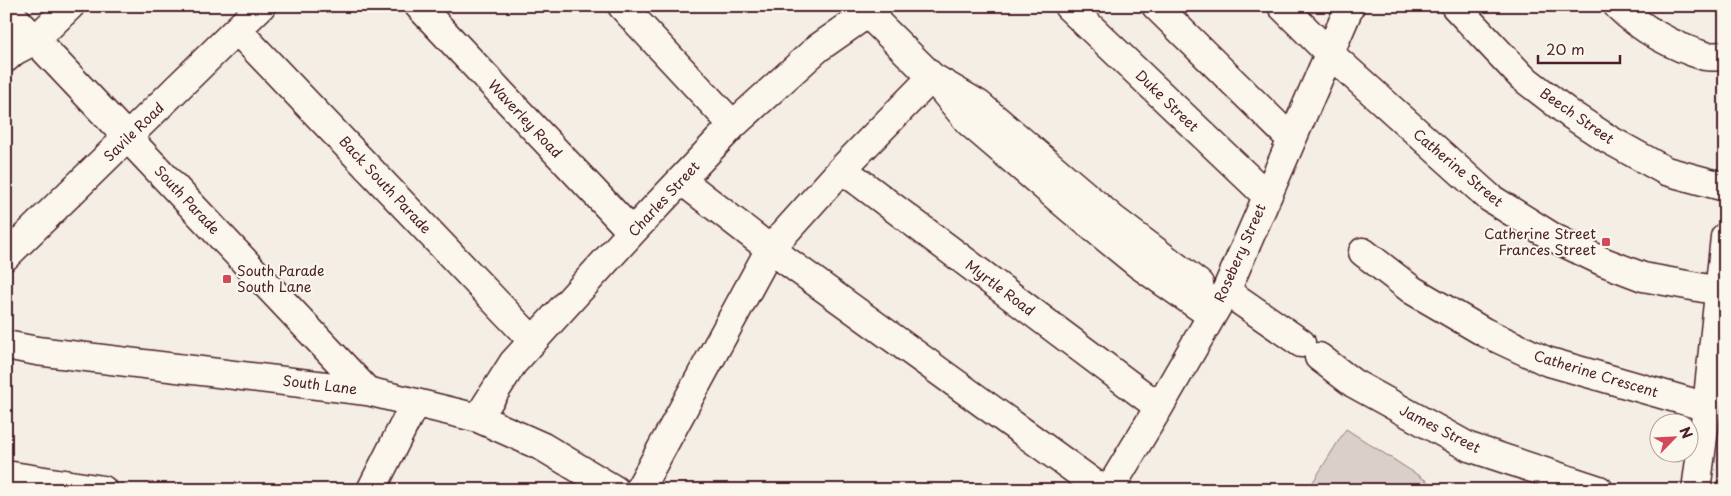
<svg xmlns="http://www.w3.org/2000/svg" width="1731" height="496" viewBox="0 0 1731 496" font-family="'Playpen Sans',sans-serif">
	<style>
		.green { fill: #dbd0c9; stroke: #92787a }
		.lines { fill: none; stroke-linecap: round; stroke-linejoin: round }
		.minor-casing { stroke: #4a1f2b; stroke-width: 31 }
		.minor { stroke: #fbf7ec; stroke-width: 28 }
		.poi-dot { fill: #d1495b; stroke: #fbf7ec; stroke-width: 2 }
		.labels { text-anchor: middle; stroke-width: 4; stroke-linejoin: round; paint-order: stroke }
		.street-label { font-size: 14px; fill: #4a1f2b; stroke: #fbf7ec }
		.poi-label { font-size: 14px; fill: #4a1f2b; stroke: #fbf7ec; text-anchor: end }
	</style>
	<rect width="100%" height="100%" fill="#f4eee4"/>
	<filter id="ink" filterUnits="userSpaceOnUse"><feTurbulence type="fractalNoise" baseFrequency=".02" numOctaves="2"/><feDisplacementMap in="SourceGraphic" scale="10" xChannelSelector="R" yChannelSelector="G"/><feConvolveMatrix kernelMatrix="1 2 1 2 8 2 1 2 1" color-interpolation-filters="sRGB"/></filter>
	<g filter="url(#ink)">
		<path class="green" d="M1346,429l95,61h-133z"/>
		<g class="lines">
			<g class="minor-casing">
				<path id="minor" d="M419,6l213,226
					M622,6l111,119
					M1068,6l198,189
					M1156,6l135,133
					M1282,6l47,47 161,145 64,40 50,24 39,15 82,15
					M1455,6l67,71 48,37 38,25 58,32 59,16
					M1618,6c23,23 56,41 87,50 6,1 14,0 20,0
					M6,9l361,382
					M868,14l64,63 46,27 135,115 86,65
					M237,30l296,311
					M6,58l8,-7 21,-11 35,-34
					M842,169l317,238
					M681,180l89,69 333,241
					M1363,252l49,38 72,42 62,29 161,46
					M6,256l255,-250
					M1226,291l75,52
					M6,345l31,6 330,40 111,27 65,29 72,43
					M1319,357l34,26 116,64 130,43
					M478,418l35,-55 119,-131 101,-107 85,-77 60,-42
					M6,475l97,15
					M371,490l44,-87
					M639,490l131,-241 72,-80 90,-92 37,45 103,88 66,54 73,51
					M1109,490l50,-83 67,-116 124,-285
					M1696,490l11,-83 18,-170"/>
			</g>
			<use href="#minor" class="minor"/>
		</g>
	</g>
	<g class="poi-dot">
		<rect x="1601" y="237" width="10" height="10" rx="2.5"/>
		<rect x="222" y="274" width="10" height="10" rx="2.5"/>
	</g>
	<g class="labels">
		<g class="street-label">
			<text transform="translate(1167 101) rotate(44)" y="5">Duke Street</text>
			<text transform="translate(1577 116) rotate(35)" y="5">Beech Street</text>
			<text transform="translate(525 119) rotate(47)" y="5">Waverley Road</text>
			<text transform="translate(134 132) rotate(-44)" y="5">Savile Road</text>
			<text transform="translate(1458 168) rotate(40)" y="5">Catherine Street</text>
			<text transform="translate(385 185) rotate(47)" y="5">Back South Parade</text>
			<text transform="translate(664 199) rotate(-47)" y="5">Charles Street</text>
			<text transform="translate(187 200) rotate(47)" y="5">South Parade</text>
			<text transform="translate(1240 253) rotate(-66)" y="5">Rosebery Street</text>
			<text transform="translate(1000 288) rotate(37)" y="5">Myrtle Road</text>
			<text transform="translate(1596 374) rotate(17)" y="5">Catherine Crescent</text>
			<text transform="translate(320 385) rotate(7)" y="5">South Lane</text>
			<text transform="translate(1440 429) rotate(27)" y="5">James Street</text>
		</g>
		<g class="poi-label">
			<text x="1596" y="239">Catherine Street<tspan x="1596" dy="16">Frances Street</tspan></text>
			<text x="237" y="276" text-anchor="start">South Parade<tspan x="237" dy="16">South Lane</tspan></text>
		</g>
	</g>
	<rect width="1731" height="496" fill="none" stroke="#fbf7ec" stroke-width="25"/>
	<rect x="12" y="12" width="1706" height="471" fill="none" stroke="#4a1f2b" stroke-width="2" filter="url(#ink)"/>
	<g transform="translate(1674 438) rotate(66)"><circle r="24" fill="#fbf7ec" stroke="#b4a19f"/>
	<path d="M0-4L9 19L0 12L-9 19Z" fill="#d1495b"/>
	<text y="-8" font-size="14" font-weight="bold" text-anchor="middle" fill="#4a1f2b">N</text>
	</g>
	<path d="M1538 55v8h82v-8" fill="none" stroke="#4a1f2b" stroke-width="2.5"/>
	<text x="1546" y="55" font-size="15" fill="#4a1f2b" stroke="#fbf7ec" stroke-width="4" paint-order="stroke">20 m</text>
</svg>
